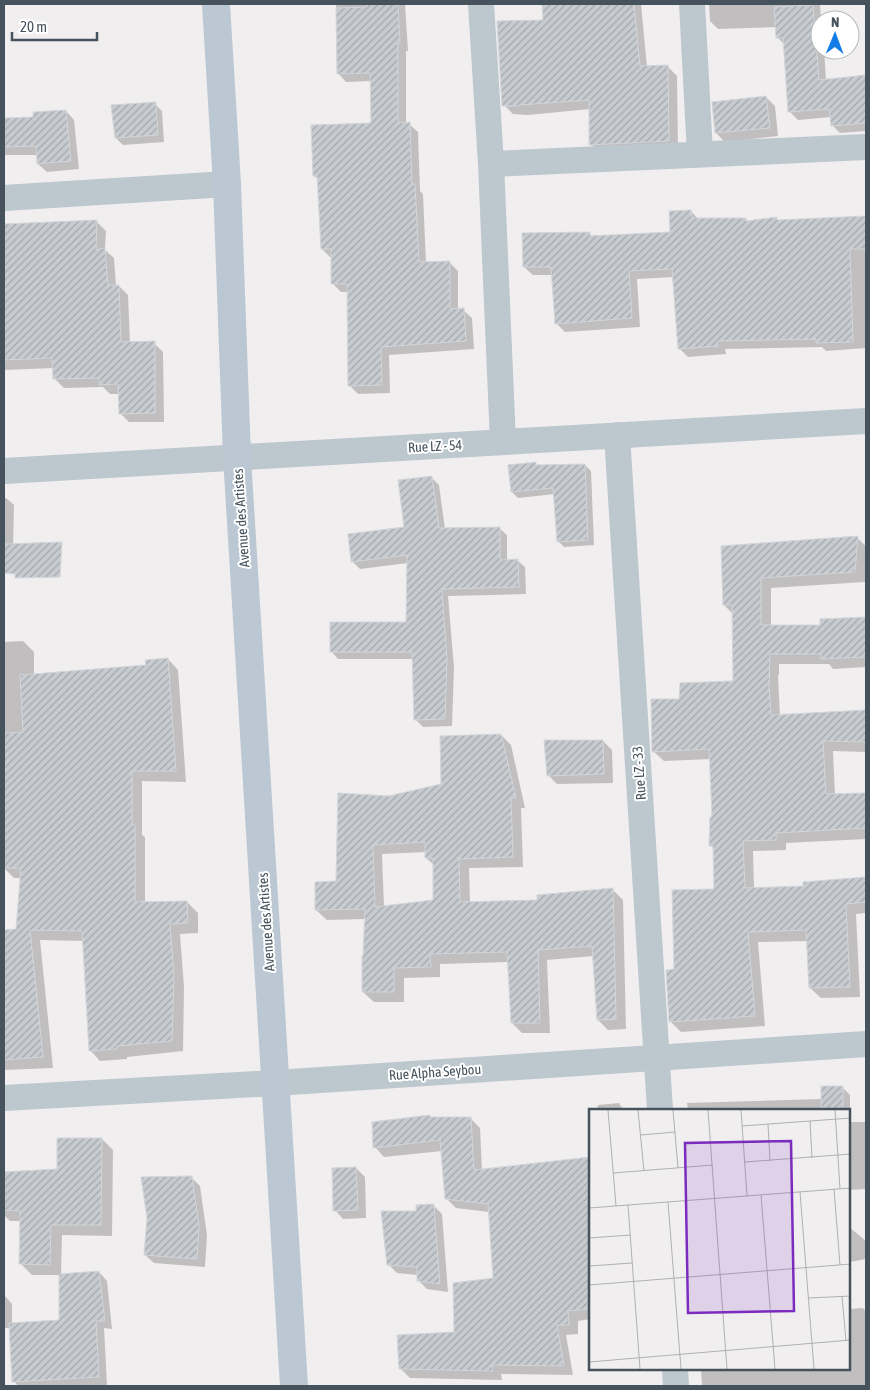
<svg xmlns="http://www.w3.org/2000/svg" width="870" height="1390" viewBox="0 0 870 1390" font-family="'Asap Condensed',sans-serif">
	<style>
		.shadow { fill: #0003; fill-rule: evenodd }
		.building { fill: url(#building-hatch); stroke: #d2d5da; fill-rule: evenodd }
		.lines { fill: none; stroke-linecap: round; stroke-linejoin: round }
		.street { stroke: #bcc7ce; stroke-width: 26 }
		.secondary { stroke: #bbc8d3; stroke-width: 28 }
		.labels { text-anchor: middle; stroke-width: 4; stroke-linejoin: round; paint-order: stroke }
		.street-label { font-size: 14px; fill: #46535d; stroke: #fff }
		.inset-road { fill: none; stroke: #adb0b5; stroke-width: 1 }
		.view { fill: #7b2cbf; fill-opacity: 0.15; stroke: #7b2cbf; stroke-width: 2.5 }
		.inset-edge { fill: none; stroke: #46535d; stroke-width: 2.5 }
	</style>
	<defs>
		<pattern id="building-hatch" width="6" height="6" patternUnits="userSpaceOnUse" patternTransform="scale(1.25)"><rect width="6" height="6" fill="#c8ccd1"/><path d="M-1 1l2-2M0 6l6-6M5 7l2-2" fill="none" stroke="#a4a8ad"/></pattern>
	</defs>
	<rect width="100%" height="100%" fill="#f1eeef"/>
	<path class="shadow" d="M336,4h69l3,47h-2v73h3l9,8 2,59 3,3 3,69 23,-1 9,9v39h5l9,8 2,31 -85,6 1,38 -32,1 -8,-8 -1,-94h-8l-9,-9v-26h-2l-8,-8 -3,-69 -5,-4 58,-52v-43l-26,1 -8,-9z
		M544,4h97l6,63h21l9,9 1,73 -78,4 -9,-9 -1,-35 -62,6 -15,-1 -9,-9 40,-84z
		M709,4h111l1,16h-1v30h4l2,30 40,-4v55l-26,2 -8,-8 -1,-8 -33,3 -8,-8 -6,-68 -7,-7v-10l-59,2 -8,-8z
		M766,97l9,9 3,30 -53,6 -9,-9z
		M155,104l7,7 2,31 -41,3 -7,-7z
		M66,111l8,9 5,49 -32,3 -9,-8v-9h-34v-36h30z
		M691,211l8,9 46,-1 3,3 28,-3 3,2 87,-4v131l-40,3 -4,-4 -97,2 1,5 -38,3 -9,-9 -5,-71 -37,2 3,48 -75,5 -9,-9 -3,-48h-20l-9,-8 65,-34 4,4 78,-4z
		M96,221l10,10 -1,19 9,8 2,28h3l9,9 2,48h24l9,9 1,70h-35l-9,-9v-19h-10l-7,-7 -39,1 -10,-10v-10l-50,2v-145z
		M535,464l3,2 47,-1 6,6 3,74 -30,2 -6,-6 -3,-47 -37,4 -6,-6z
		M431,477l8,8 6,44 54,-1 8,7v25h10l8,7 1,27 -78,2 6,71 -2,59 -29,1 -8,-8 -1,-60h-76l-7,-8 76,-27 1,-61 -48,6 -8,-8 54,-33z
		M4,498h2l8,7 -1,45h-9z
		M857,538l9,8 -1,36 -94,6v39h51v-7l44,-2v49l-33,2 -4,-5h-50v11h-1l2,41 83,-4v-2h3v42l-33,-1 2,44h31v44l-80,4v7l-33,1 1,38 51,-2 -1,-4 62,-4v34l-10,1 4,83 -39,1 -11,-10 -2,-47 -50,1 7,84 -84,6 -10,-10 -4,-51 9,-1 40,-80 -2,-41 -4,-4 3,-27 -2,-59 -47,2 -11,-10 28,-50 53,-19 -1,-68 -9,-9 -2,-58z
		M23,641l11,11v24l113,-10 21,-7 10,11 8,112 -44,-1v54l3,2v66l42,-1 11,11v20l-18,1 4,53 -1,64 -56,6v2l-27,2 -10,-11 -6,-109 -44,-1 13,128 -49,2v-139l13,-1 4,-52h-7l-10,-10v-226z
		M501,735l10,10 14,63h-4l2,59 -54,1 1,35 69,-2 74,-11 10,10 3,129 -18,1 -10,-10 -4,-64 -47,4 3,73h-28l-10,-10 -3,-61 -69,2v13l-36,1v24h-30l-11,-10 3,-73 -39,1 -11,-10 22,-27 51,-86 53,-12zM426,852v6l8,7 1,37 -51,5 -2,-53z
		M603,741l9,9 1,33 -56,1 -9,-9z
		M842,1087l8,8v27h16v67l-17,1v-80h-161l-1,-7 135,-4z
		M619,1103l4,7h-26l1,-5z
		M430,1117l1,1h39l10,10 2,42 108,-12v161l-12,2v13l-12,1 7,40 -72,-1 1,6 -92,-2 -10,-10 55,-35 40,-54 -6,-67 -33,-4 -10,-10 -4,-47 -58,6 -9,-10z
		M102,1139l11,11 -1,86 -50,-1 -1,40 38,-3 8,9 5,48 -8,-1 3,57 -89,1 -4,-5 -4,-53h-6v-33l8,9v20l49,-2 -1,-47h-28l-11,-11v-43h-11l-6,-6v-42l54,-3z
		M356,1168l9,9 1,41 -23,1 -8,-9z
		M191,1177l9,9 7,49 -2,32 -51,-4 -9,-8z
		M433,1205l9,9 6,78 -21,-3 -9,-9v-5l-21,-2 -9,-9 29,-51z
		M849,1227l17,14v18l-16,3 -1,-1z
		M863,1308l3,4v74h-164l-1,-17h148v-60z"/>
	<path class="building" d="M367,4h31l2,39h-2v80l12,-1 2,62h3l4,78 31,-1v48l14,-1 2,33 -85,6 1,38 -34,1 -1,-102h-16v-35h-10l-4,-73h-4l-2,-51 60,-2 -1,-50 -33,1 -1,-66 31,-1z
		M542,4h92l6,62 28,-1 1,76 -80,4v-45l-70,5v1h-17l-5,-85 46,-1z
		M813,5l6,75 47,-5v48l-35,3 -2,-17 -41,3 -5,-74h-7l-2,-31z
		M766,96l4,32 -55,5 -3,-31z
		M156,102l2,33 -43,3 -4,-33z
		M66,110l5,51 -34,3 -1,-18 -32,1v-29l29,-1v-5z
		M691,210l1,8h54v3l31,-4v3l89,-4v33h-16l3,93 -37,1v-4l-99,2 1,5 -40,3 -6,-80 -43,2 3,47 -77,6 -4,-57h-28l-1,-34 68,-1v4l80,-4 -1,-21z
		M97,220l-1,30 9,-2 3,37h11l2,57 34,-1v72l-36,1 -1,-30 -19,1v-7l-46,1 -1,-21 -48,2v-136z
		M536,462v3l49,-1 3,76 -31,2 -4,-54 -42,4 -3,-27z
		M432,476l7,52 61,-1v33l18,-1 1,28 -77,2 5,70 -2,60 -31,1 -2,-68h-82v-30h76l1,-67 -56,7 -3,-28 56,-7 -6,-47z
		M858,536l-3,36 -94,6v47h59v-6l46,-2v40l-45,2v-5h-51l-1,32 2,29 95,-5v32l-43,-1 3,53 40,-1v35l-90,5v7l-33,1 2,47 58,-2v-4l63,-5v25l-20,2 4,83 -41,1 -3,-58 -58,2 7,84 -86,6 -3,-52 8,-1 -2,-79 42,-1 -1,-43h-4l1,-29h2l-3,-68 -57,3 -1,-53h28l1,-16 53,-2 -1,-76h-9l-2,-59z
		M62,542l-2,35 -45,1v-4l-11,-1v-29z
		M168,658l8,113h-44v54h3v77l52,-1 1,22 -18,1 4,52 -2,65 -55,5v3l-28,2 -7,-120 -52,-1 13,127 -39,3v-130l12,-1 5,-61h-17v-135l19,-1 -3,-57 126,-10 -1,-5z
		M501,734l15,64h-5l2,59 -54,2 1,43 77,-2v-5l76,-7 3,131 -19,1 -5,-74 -54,4 2,73h-29l-4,-71 -77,2 1,13 -37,1v24h-32v-36h1l2,-47 -50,1v-28l21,-1 2,-88 51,3 52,-12 -1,-48zM425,842v16h8v42l-58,7 -2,-62z
		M544,740h59l1,34 -57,2z
		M821,1086h22v24h-22z
		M430,1115v2h41l3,53 116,-13v152l-22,2 1,14h-12l7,41 -72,-1 1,6 -94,-2 -2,-34 57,-3 -1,-49 40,-5 -5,-74 -43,-5 -5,-59 -67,8 -1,-26z
		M57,1138h45l-1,87h-50l-1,40 -31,-1 1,-53 -16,-1v-38l53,-3z
		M356,1167l2,43 -25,1 -1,-43z
		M192,1176l7,50 -2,33 -53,-4 3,-37 -6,-41z
		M434,1204l4,56 2,24 -23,-3v-14l-30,-2 -6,-54h35v-6z
		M99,1271l6,50h-9l3,56 -87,5 -3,-59 50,-3v-46z"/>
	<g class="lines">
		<path class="street" d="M481,4l10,160 12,278
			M692,4l8,150
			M491,164l375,-17
			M4,198l223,-14
			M617,435l43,675
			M4,471l862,-50
			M4,1098l271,-15 591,-39
			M675,1369l1,17"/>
		<path class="secondary" d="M216,4l11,180 10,273 57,929"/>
	</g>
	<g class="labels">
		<g class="street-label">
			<text transform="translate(435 446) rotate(-3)" y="5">Rue LZ - 54</text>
			<text transform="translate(241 518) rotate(-94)" y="5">Avenue des Artistes</text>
			<text transform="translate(639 773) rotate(-94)" y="5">Rue LZ - 33</text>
			<text transform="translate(266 922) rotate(-94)" y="5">Avenue des Artistes</text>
			<text transform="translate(435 1072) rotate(-4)" y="5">Rue Alpha Seybou</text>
		</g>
	</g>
	<g transform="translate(589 1109)">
		<rect width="261" height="261" fill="#f1eeef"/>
		<path class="inset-road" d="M19,1l8,96M49,1l6,61M84,1l5,58M119,1l19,259M152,1l6,86M246,1l5,79M221,12l2,37M179,15l2,37M153,17l109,-8M52,26l34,-3M156,53l106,-8M24,64l100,-8M245,80l6,76M211,83l14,177M172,86l14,174M79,93l13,167M39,96l12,164M0,99l262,-20M0,129l42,-3M0,157l43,-3M0,176l262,-21M253,187l4,45M220,189l42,-2M0,253l262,-22"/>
		<path class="view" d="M202,32l3,170 -106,2 -3,-170z"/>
		<rect width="261" height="261" class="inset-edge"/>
	</g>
	<rect width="870" height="1390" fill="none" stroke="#46535d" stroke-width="10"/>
	<g transform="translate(835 35) rotate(1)"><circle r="24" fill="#ffffff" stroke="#b5babe"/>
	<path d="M0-4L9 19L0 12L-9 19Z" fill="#127de7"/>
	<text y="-8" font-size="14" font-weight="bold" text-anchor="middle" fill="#46535d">N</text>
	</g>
	<path d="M12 32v8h85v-8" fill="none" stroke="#46535d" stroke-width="2.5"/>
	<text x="20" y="32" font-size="15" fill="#46535d" stroke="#ffffff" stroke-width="4" paint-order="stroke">20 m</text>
</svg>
